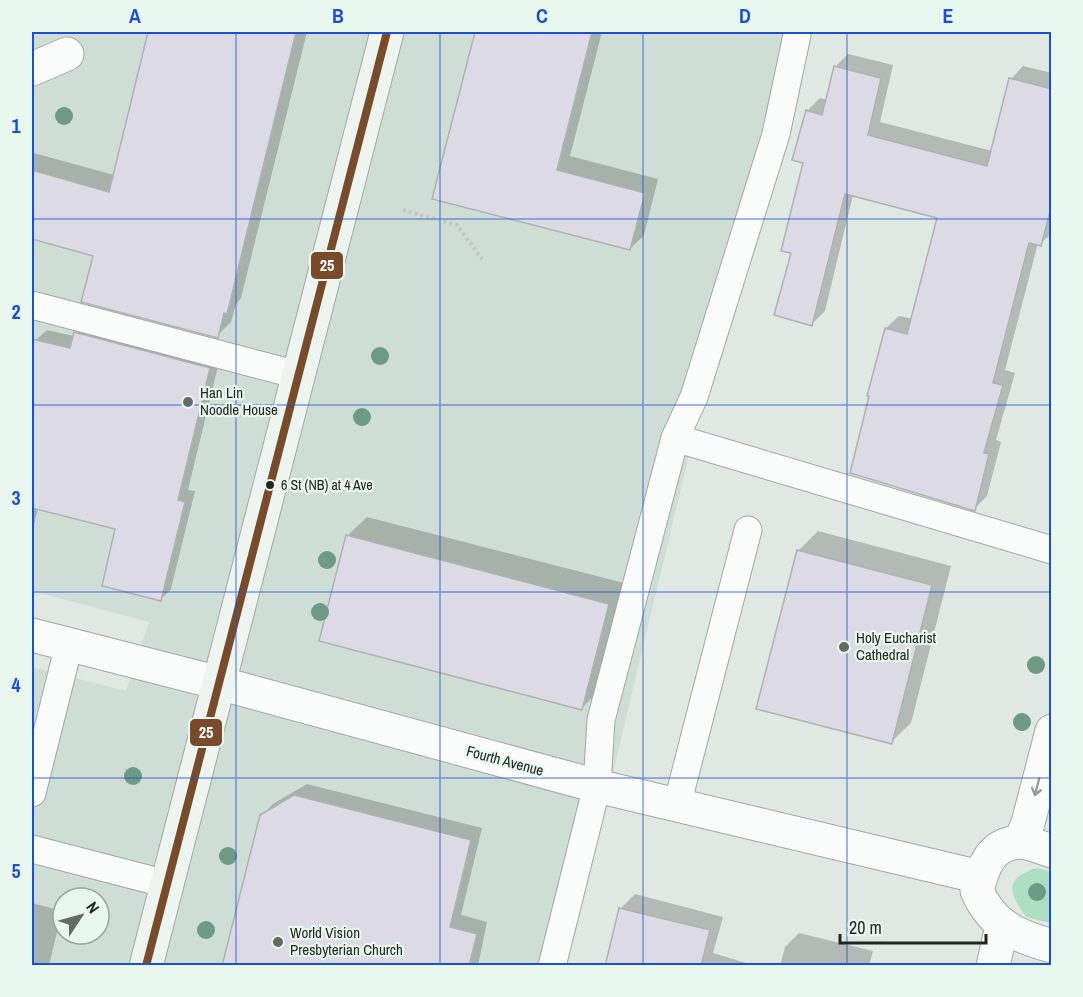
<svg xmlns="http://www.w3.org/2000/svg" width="1083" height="997" viewBox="0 0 1083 997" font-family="'Archivo Narrow',sans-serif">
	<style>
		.built { fill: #cfded4; fill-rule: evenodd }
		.green { fill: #addec1 }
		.shadow { fill: #0003 }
		.building { fill: #dbdae5; stroke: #afb2b2; stroke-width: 1.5 }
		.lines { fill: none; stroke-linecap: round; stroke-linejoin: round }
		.lane-casing { stroke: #a1a8a3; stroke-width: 29 }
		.street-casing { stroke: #a1a8a3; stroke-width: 35 }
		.secondary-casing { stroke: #a1a8a3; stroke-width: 35 }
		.path { stroke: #c4c6c5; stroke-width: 4; stroke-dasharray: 3 3; stroke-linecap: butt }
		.lane { stroke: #fafcfb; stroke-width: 27 }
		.street { stroke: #fafcfb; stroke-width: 33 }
		.secondary { stroke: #eef4f0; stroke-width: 33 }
		.bus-1-casing { stroke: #e9f8ee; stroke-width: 12 }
		.bus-1 { stroke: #7a4b2a; stroke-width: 8 }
		.tree { fill: #6d9a84 }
		.oneway { stroke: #999c9a }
		.grid { fill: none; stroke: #1d4ed8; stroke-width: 1.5; stroke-opacity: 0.55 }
		.poi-dot { fill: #646b66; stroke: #e9f8ee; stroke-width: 2 }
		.bus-dot { fill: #222724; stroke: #e9f8ee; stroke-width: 2 }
		.labels { text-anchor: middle; stroke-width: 4.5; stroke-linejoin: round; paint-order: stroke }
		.bus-label { font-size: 14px; fill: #222724; stroke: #e9f8ee; text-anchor: start }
		.poi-label { font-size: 15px; fill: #222724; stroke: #e9f8ee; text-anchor: start }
		.street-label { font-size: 15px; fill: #222724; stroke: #e9f8ee }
		.line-badge { stroke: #e9f8ee; stroke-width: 2 }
		.badge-label { font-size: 16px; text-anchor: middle; font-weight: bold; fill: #fff }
		.neatline { fill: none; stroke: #1d4ed8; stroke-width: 2 }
		.grid-label { font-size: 20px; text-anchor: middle; font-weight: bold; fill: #1d4ed8 }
	</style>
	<rect width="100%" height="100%" fill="#e0e8e2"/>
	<path class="built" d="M32,32h758l-223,933h-535v-298l94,24 23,-69 -117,-31zM63,898h36v36h-36z"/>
	<path class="green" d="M1037,868l14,4v51l-25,-6c-17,-24 -23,-39 11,-49z"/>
	<path class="shadow" d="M149,32h158l-66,266 -5,6 -5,18 -14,14 -123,-81 -62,-17v-82l2,-3 80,22z
		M477,32h125l-32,124 88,23 -14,56 -14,14 -196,-51z
		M848,54l45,11 -13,57 112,29 19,-72 12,-13 29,7v160l-12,11 -2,-1 -33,127 10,3 -19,67 5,2 -14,54 -13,13 -88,-181 13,-12 14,3 26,-102 -86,-22 -28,116 -13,13 -19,-72 12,-90 2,-51 13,-13 7,2 8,-33z
		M86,322l134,36 -32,132 7,1 -24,98 -10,10 -44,-71 -79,-20 -6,25v-173l4,-20 11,-10 27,6z
		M367,517l261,67 -26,104 -20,20 -235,-172z
		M818,531l133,35 -40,157 -20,19 -93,-191z
		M307,784l175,44 -21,87 26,7 -9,44h-254l37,-150 12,-12z
		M635,894l88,23 -10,36 43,13h-134l-15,-5 14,-53z
		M32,903l30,8 -13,55h-17z
		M799,933l74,18 -4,15h-89l5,-19z"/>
	<path class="building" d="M148,32h148l-69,282 -3,-1 -6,25 -137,-36 12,-46 -61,-17v-69l77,22z
		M475,32h117l-35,138 88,23 -15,57 -198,-51z
		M834,66l47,12 -13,57 119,31 22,-88 43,11v115l-11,42 -12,-3 -36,140 10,2 -19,68 5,1 -14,57 -125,-38 19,-77h-2l18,-68 22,6 30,-116 -92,-24 -33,132 -38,-11 17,-62 -10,-2 22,-88 -11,-3 14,-50 16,5z
		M74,332l136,36 -32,132 7,2 -24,99 -59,-15 13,-57 -83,-21v-169l38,9z
		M346,535l263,69 -27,106 -263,-69z
		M797,550l135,35 -40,159 -136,-35z
		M294,795l177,45 -21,87 27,7 -8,32h-247l38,-151z
		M619,908l91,22 -9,36h-96z"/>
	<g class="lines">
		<g class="lane-casing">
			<path id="lane" d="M32,305l266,70
				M675,438l377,112
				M32,793l37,-148
				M677,805l71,-275
				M32,849l135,35
				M552,966l45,-180 4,-66 74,-282 19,-41 82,-263 21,-99"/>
		</g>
		<g class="street-casing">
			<path id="street" d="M32,69l35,-15
				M32,635l187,48 378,103 383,91
				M1020,842l8,-19 24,-92
				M1052,851c-10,-3 -23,-9 -33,-9 -29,2 -36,25 -42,49 16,35 39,45 75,55
				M993,966l9,-40"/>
		</g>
		<g class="secondary-casing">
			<path id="secondary" d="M146,966l241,-934"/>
		</g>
		<path class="path" d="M403,210l54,15 25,34"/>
		<use href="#lane" class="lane"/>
		<use href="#street" class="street"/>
		<use href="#secondary" class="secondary"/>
		<g class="bus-1-casing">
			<path id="bus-1" d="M146,966l241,-934"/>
		</g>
		<use href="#bus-1" class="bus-1"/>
	</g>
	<g class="tree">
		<circle cx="64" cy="116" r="9"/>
		<circle cx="380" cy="356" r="9"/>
		<circle cx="362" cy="417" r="9"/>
		<circle cx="327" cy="560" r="9"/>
		<circle cx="320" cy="612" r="9"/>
		<circle cx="1036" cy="665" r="9"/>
		<circle cx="1022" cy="722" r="9"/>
		<circle cx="133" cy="776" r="9"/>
		<circle cx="228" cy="856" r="9"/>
		<circle cx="1037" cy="892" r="9"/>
		<circle cx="206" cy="930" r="9"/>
	</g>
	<defs><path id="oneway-shaft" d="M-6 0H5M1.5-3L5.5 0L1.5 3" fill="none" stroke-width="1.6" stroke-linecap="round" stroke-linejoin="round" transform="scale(1.5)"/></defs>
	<use class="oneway" href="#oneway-shaft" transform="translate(1037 787) rotate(104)"/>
	<path class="grid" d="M236,32v934M440,32v934M643,32v934M847,32v934M32,219h1020M32,405h1020M32,592h1020M32,778h1020"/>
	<g class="poi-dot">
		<circle cx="188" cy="402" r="6"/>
		<circle cx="844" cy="647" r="6"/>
		<circle cx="278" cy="942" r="6"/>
	</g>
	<circle class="bus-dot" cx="270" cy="485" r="5"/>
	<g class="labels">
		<g class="bus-label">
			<text x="281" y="490">6 St (NB) at 4 Ave</text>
		</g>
		<g class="poi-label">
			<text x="200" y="398">Han Lin<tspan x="200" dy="17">Noodle House</tspan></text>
			<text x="856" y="643">Holy Eucharist<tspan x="856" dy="17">Cathedral</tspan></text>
			<text x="290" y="938">World Vision<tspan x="290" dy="17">Presbyterian Church</tspan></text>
		</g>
		<g class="street-label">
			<text transform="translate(505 761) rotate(15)" y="5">Fourth Avenue</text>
		</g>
	</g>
	<g class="line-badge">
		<rect x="310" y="251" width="34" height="29" rx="6" fill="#7a4b2a"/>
		<rect x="189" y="718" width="34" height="29" rx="6" fill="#7a4b2a"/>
	</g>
	<g class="badge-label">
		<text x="327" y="271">25</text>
		<text x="206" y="738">25</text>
	</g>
	<rect width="1083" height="997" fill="none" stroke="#e9f8ee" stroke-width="66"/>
	<g transform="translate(81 916) rotate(54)"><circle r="28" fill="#e9f8ee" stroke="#99a49d" stroke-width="1.5"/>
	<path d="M0-4.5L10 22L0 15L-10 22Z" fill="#646b66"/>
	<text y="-9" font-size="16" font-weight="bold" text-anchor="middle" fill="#222724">N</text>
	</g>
	<path d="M840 934v9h146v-9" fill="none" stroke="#222724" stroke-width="3"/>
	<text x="849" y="934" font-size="18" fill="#222724" stroke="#e9f8ee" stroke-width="4.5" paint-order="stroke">20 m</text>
	<rect x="33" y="33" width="1017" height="931" class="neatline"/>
	<g class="grid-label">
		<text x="135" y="23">A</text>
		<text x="338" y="23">B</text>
		<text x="542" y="23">C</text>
		<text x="745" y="23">D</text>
		<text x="948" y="23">E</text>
		<text x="16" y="133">1</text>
		<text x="16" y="319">2</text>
		<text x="16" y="505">3</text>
		<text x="16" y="692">4</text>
		<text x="16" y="878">5</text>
	</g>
</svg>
